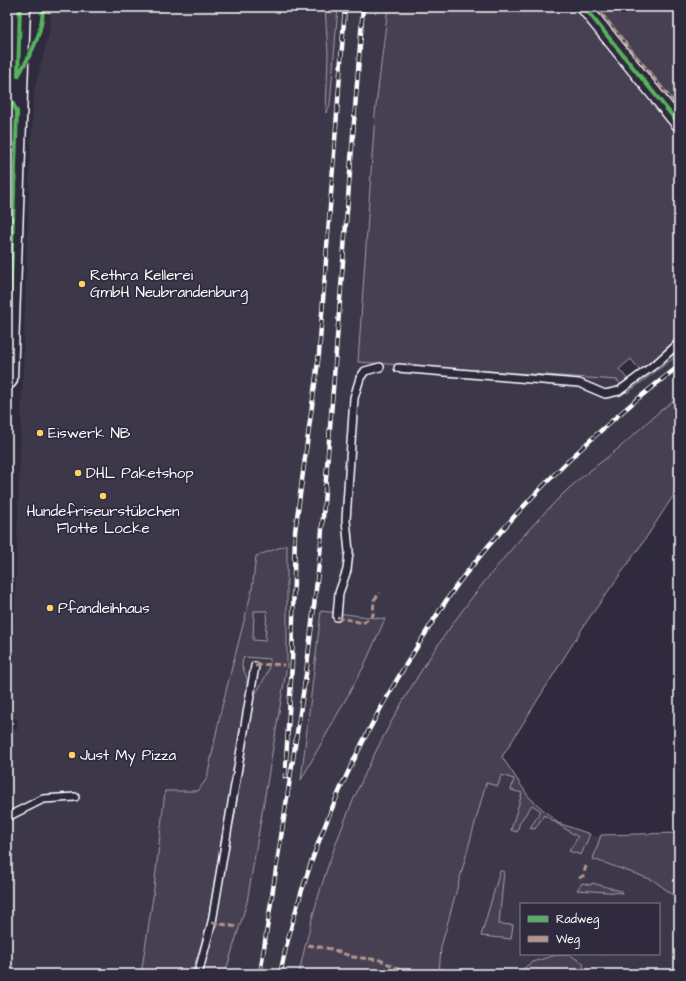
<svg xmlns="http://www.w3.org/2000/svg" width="686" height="981" viewBox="0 0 686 981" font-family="'Architects Daughter',sans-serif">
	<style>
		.built { fill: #3c3749; fill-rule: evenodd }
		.green { fill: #464152; stroke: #a2a0a8; fill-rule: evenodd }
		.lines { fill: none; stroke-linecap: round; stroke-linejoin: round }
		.service-casing { stroke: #fff; stroke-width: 10 }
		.minor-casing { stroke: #fff; stroke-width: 17 }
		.secondary-casing { stroke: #fff; stroke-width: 23 }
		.service { stroke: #2f2a3d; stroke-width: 7 }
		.minor { stroke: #2f2a3d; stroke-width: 14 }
		.secondary { stroke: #2f2a3d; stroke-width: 20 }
		.rail-casing { stroke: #fff; stroke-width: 4.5 }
		.rail { stroke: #2f2a3d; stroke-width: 3; stroke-dasharray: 9; stroke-linecap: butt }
		.quiet { stroke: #b2968c; stroke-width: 3; stroke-dasharray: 6 3; stroke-linecap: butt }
		.cycleway-casing { stroke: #2f2a3d; stroke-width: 6 }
		.cycleway { stroke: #56b35d; stroke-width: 4 }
		.poi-dot { fill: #ffd166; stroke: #2f2a3d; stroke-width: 1.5 }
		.labels { text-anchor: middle; stroke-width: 3.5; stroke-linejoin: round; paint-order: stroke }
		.poi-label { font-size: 15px; fill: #fff; stroke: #2f2a3d; text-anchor: start }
	</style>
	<rect width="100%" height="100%" fill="#2f2a3d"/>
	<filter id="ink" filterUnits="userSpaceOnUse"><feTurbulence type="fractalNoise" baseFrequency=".025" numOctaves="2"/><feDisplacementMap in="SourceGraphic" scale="8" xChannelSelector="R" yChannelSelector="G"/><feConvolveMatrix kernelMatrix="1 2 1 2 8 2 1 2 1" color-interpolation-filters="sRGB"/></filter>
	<g filter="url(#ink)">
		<path class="built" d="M51,7h274l5,98 8,-98h50l-13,107 -17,248 259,18 10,13 52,-39v43l-110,92 -76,80 -100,149 -35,70 -18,43 -18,51 -16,55 -7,37h-290l1,-46 -3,-8v-108l3,-82h7l1,-11 -7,-1 19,-560 4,-67 17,-66zM321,611l64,8 -22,49 -62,111z
			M502,757l27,40 29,26 35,13 86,-3v141h-245l52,-191zM521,904h138v50h-138z"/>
		<path class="green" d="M325,7h13l-8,98 -4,8 2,-59z
			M388,7h186l105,129v194l-8,15 -30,27 -10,-13 -12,10 10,12 -7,5 -5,-6 -259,-18 17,-248z
			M597,7h82v100z
			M679,350v4l-52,39 -1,-2z
			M679,397v90l-35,54 -57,80 -85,136 27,40 29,26 32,11 -9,21 -12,-4 9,-14 -34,-22 -9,14 -5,-1 11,-17 -9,-6 -12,17 -3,10 -6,-2 11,-37 -11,-3 3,-11 -13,-4 -3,11 -12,-3 -45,164 -2,27h-140c37,-185 134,-352 268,-484 16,-15 35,-28 52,-42 20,-17 38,-37 60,-51z
			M287,545v120l-40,237 -22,72h-25l34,-155 20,-122c6,-12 16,-24 16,-38l-26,-2c-5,12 1,12 3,22 0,4 0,9 0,13l-40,233 -15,49h-51l12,-77 12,-106h33l9,-13 14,-68 31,-120 4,-34zM254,611h13l-2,30 -12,-1z
			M321,611l64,8 -22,49 -62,112z
			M679,833v66l-26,-19 -60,-21 8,-24z
			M500,871h4l-5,53 14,1 -2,14 -30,-3z
			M582,883l9,2 1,-2 29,8 1,2 -45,-3z
			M556,955h14l13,8 1,11h-53l-8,-5 9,-7z"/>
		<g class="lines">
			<g class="service-casing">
				<path id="service" d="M398,368l181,15 26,11 14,-3 39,-29 21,-19
					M337,617l2,-24 8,-23 2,-18 -3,-32 8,-122 6,-20 5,-7 15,-4
					M7,817l36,-18 32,-2
					M198,974l14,-52 43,-256"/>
			</g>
			<g class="minor-casing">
				<path id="minor" d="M584,7l95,117"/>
			</g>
			<g class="secondary-casing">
				<path id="secondary" d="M7,379l13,-372"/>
			</g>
			<use href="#service" class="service"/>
			<use href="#minor" class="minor"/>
			<use href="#secondary" class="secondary"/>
			<g class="rail-casing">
				<path id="rail" d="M285,777l7,-113 3,-132 24,-178 26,-347
					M260,974l46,-300 14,-119 43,-548
					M280,974c25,-119 76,-233 142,-335 13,-21 26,-43 41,-62 63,-80 136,-150 216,-211"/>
			</g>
			<use href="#rail" class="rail"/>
			<path class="quiet" d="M596,7l83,102
				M337,617l26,6 10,-8 1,-15 6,-7
				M255,666l16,-2 13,1
				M579,878l4,-2 3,-10
				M212,922l25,5
				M308,945l23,4 22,8 27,3 15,7 10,7"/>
			<g class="cycleway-casing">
				<path id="cycleway" d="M584,7l95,117
					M18,75l2,-68
					M18,76c14,-25 24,-40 25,-69
					M7,91l10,21 -10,267"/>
			</g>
			<use href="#cycleway" class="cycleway"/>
		</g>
	</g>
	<g class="poi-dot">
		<circle cx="82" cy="284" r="4"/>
		<circle cx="40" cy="433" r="4"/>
		<circle cx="78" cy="473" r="4"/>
		<circle cx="103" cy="496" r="4"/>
		<circle cx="50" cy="608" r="4"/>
		<circle cx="72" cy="755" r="4"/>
	</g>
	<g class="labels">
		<g class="poi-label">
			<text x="90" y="280">Rethra Kellerei<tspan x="90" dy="17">GmbH Neubrandenburg</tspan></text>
			<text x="48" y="438">Eiswerk NB</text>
			<text x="86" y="478">DHL Paketshop</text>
			<text x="103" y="516" text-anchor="middle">Hundefriseurstübchen<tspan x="103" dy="17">Flotte Locke</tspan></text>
			<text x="58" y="613">Pfandleihhaus</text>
			<text x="80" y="760">Just My Pizza</text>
		</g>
	</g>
	<rect width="686" height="981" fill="none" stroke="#2f2a3d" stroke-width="24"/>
	<rect x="12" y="12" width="662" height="957" fill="none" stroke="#fff" stroke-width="1.5" filter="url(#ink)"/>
	<rect x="520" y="903" width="140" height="52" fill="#2f2a3d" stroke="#827f8b"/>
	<rect x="528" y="916" width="20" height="6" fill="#56b35d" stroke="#827f8b"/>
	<text x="556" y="923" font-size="12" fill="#ffffff">Radweg</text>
	<rect x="528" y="936" width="20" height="6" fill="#b2968c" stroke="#827f8b"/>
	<text x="556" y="943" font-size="12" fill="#ffffff">Weg</text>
</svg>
